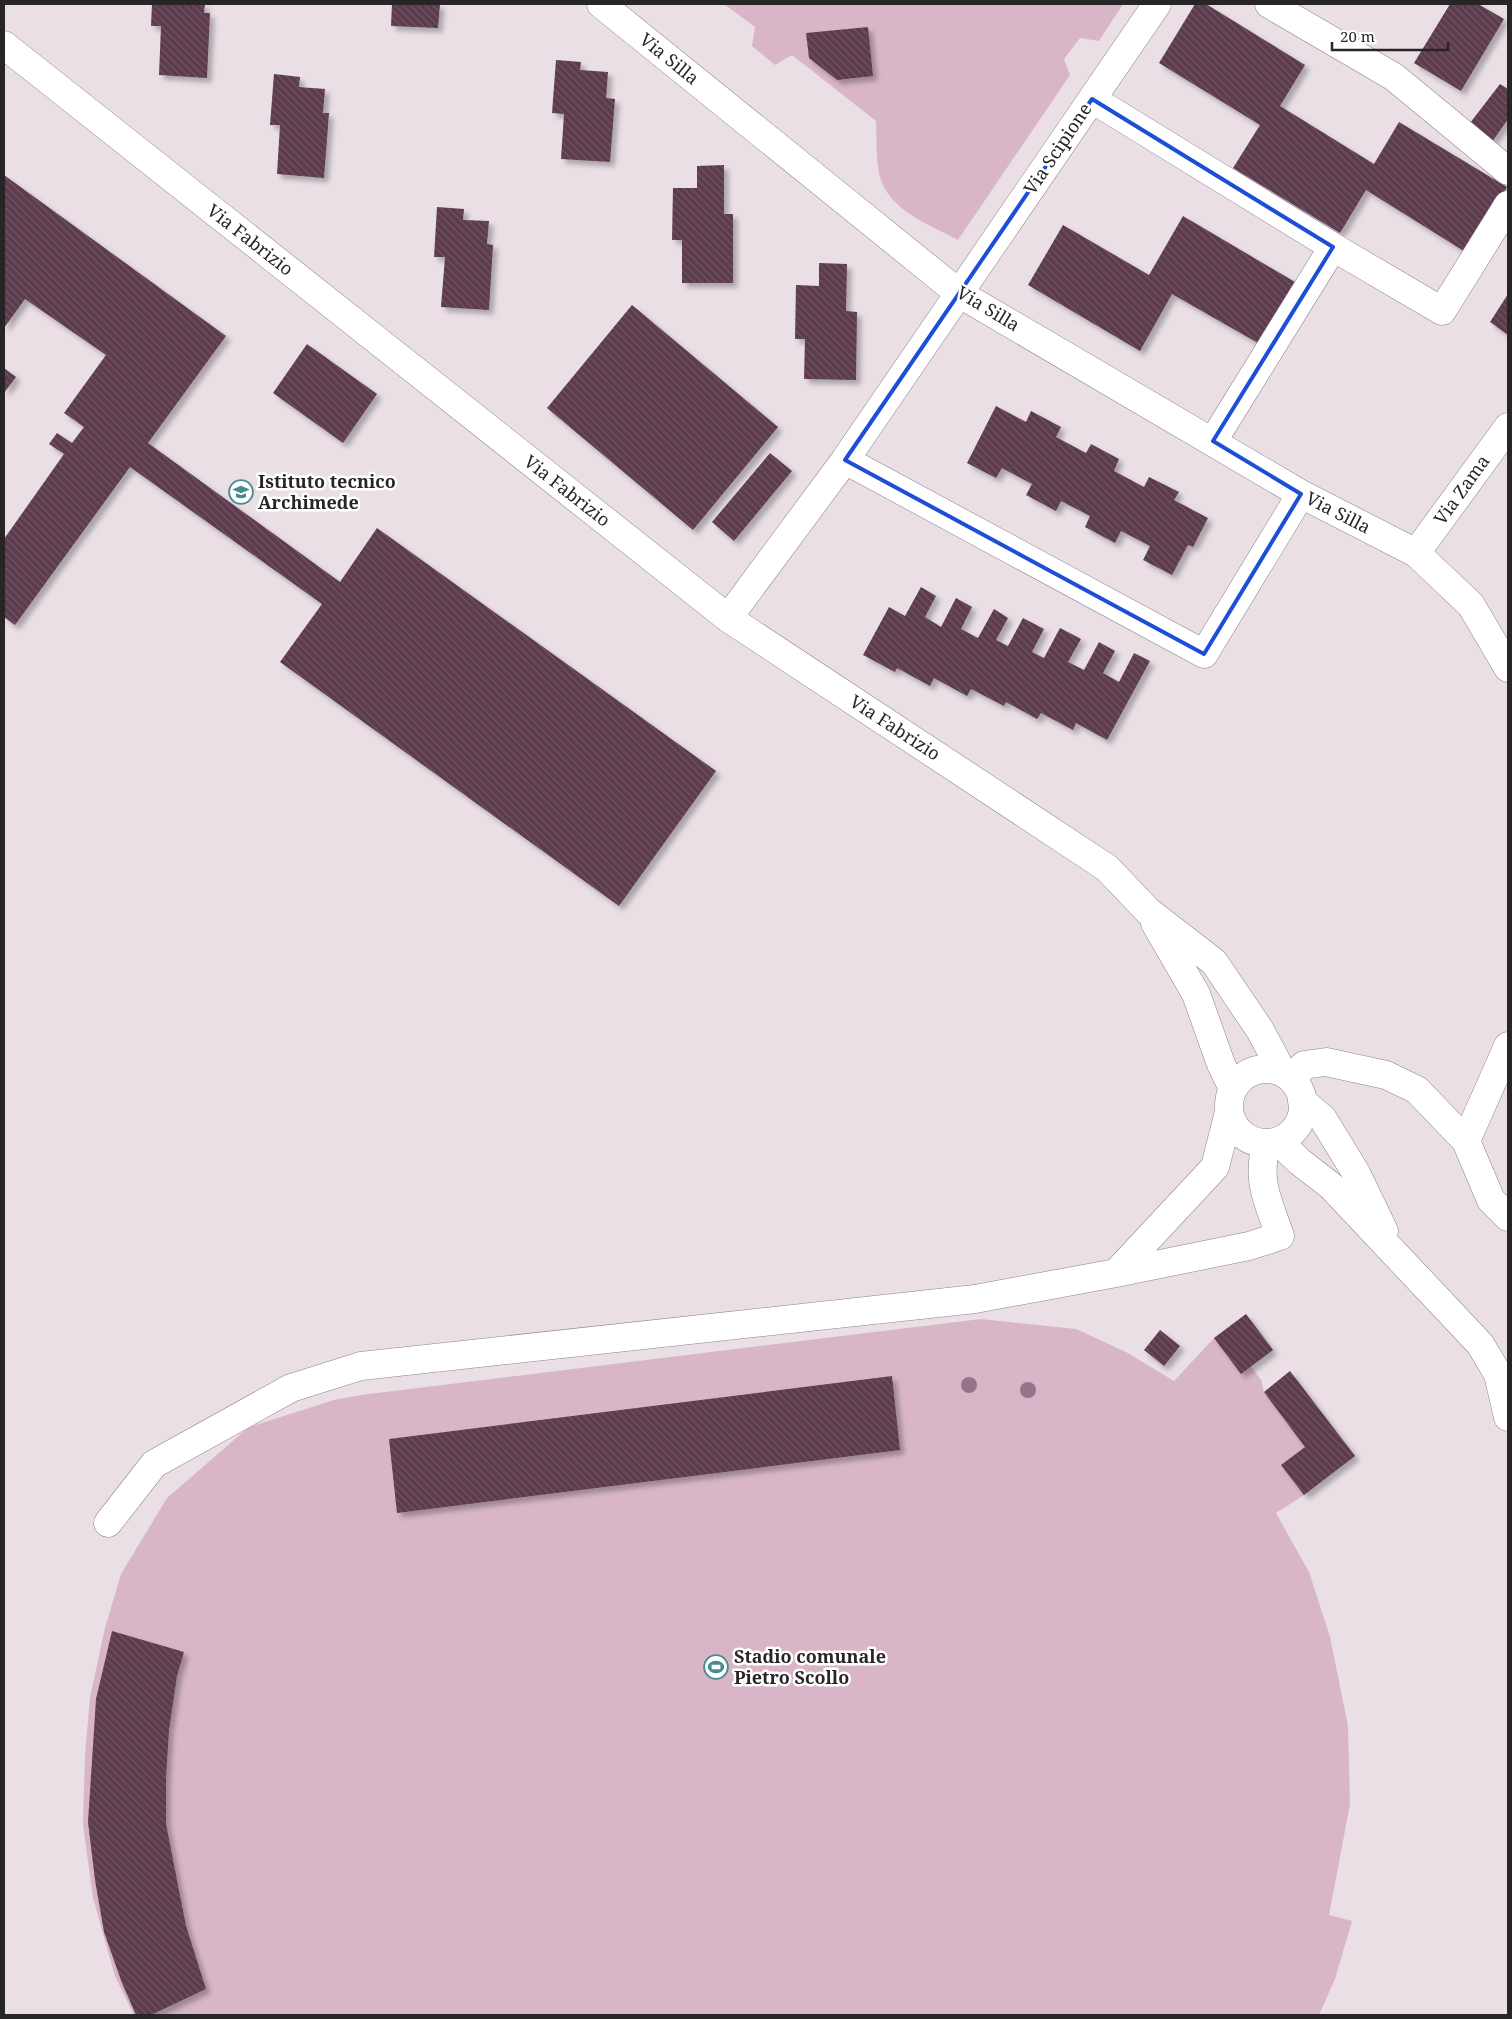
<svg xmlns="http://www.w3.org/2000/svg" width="1512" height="2019" viewBox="0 0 1512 2019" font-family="'Noto Serif',serif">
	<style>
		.green { fill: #d8b6c8 }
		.building { fill: url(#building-back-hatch); filter: url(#shadow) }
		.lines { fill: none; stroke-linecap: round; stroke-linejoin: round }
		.minor-casing { stroke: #8d8489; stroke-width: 29 }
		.minor { stroke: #fff; stroke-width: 28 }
		.tree { fill: #947488 }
		.marked { fill: none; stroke: #1d4ed8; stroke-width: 4; stroke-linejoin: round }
		.labels { text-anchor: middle; stroke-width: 5; stroke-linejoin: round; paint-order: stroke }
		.street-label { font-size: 18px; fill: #282527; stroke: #fff }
		.poi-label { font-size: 18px; font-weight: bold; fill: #282527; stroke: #fff; text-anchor: start }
	</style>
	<defs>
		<pattern id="building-back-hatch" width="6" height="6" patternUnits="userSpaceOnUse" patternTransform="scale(1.25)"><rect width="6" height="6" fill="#5c3a4d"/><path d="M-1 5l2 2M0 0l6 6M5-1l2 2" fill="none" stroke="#705464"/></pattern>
		<filter id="shadow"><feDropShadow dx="4.5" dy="4.5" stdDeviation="2.5" flood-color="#0004"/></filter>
	</defs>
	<rect width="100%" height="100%" fill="#e9dfe5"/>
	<path class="green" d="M724,4h399l-24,37 -19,-3 -16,21 6,16 -112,165c-26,-14 -63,-27 -76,-57 -7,-18 -5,-43 -6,-62l-84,-66 -17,10 -23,-19 3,-19z
		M1246,1314l27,36 -22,16 10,14 3,12 26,-21 65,85 -51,39 -28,18 33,59 21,65 18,89 2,78 -21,111 23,6 -17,58 -16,36h-1185l-19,-39 -22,-78 -10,-74 2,-69 5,-58 15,-69 16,-54 46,-76 82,-71 85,-27 27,-5 620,-76 95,10 50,23 48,29 40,-43z"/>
	<path class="building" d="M152,4h53l-1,9h6l-3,65 -48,-3 2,-49h-10z
		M392,4h48l-2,24 -47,-2z
		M1195,4h11l99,61 -25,41 94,58 25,-42 108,65 -40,66 -101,-63 -26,43 -107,-65 27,-43 -101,-62z
		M1450,4h28l26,15 -43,72 -47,-28z
		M868,27l5,49 -36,4 -28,-22 -3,-25z
		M556,60l25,2 -1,8 28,2 -2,26 9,1 -5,63 -49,-3 3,-45 -12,-1z
		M274,74l26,3 -1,10 26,2 -2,24h6l-5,65 -47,-4 3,-49h-10z
		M1500,84l8,5v30l-16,23 -22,-19z
		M724,165v49h9v69h-51v-43h-10l1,-52h24v-22z
		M4,175l222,161 -78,107 192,139 37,-54 339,243 -97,135 -339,-244 42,-58 -192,-137 -115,158 -11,-8v-78l60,-85 -15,-10 8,-11 15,10 12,-16 -20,-14 42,-58 -81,-56 -21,29z
		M437,207l27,2 -1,11 26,1 -2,23 6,1 -4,65 -48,-3 4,-50h-11z
		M1183,216l112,66 -37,61 -86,-49 -32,57 -112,-66 35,-60 86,50z
		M819,263l28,1 -1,47 11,1 -1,68 -52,-1 1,-40h-10l1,-54 23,1z
		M1508,294v41l-18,-13z
		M632,305l146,122 -85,103 -146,-122z
		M307,344l70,50 -34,49 -70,-50z
		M4,368l12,9 -12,16z
		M996,406l30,16 5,-11 30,16 -5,10 30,16 5,-9 28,15 -5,12 30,16 5,-10 30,15 -5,8 34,18 -15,29 -5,-2 -16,30 -29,-15 7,-14 -29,-15 -6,12 -30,-16 5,-11 -29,-15 -5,10 -30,-16 6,-11 -30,-16 -6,10 -29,-15z
		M770,453l22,18 -58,70 -22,-19z
		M921,587l15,9 -11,21 16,10 15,-29 16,9 -11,22 17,9 16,-29 14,9 -12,22 12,6 15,-28 21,11 -12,23 12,6 16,-30 21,11 -13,23 16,8 15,-28 16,9 -12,22 16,9 15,-29 16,8 -43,79 -31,-17 -3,7 -32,-17 -4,6 -31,-17 -2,4 -33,-17 -4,7 -33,-18 -4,8 -33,-18 -2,4 -32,-17 26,-48 16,9z
		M1246,1314l27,36 -32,24 -27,-36z
		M1160,1330l20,16 -16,20 -20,-16z
		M1290,1371l65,85 -51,39 -23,-30 24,-18 -41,-55z
		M892,1376l8,74 -503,63 -8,-74z
		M112,1631l72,21 -7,24 -8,54 -3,48v46l20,102 20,63 -55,26h-15l-14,-32 -18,-51 -9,-52 -7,-58 8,-123z"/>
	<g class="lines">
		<g class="minor-casing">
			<path id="minor" d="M601,4l359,290 341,200 115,59 55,52 37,63
				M1269,4l125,73 114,94
				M4,45l724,573 379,250 41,43 66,51 46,68 23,43
				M1092,99l241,148 109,64 66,-106
				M1213,441l120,-194
				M845,460l359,194 97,-160
				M1416,553l92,-126
				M728,618l117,-158 312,-456
				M1155,923l41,71 25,70 12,25
				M1508,1046l-42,95 25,59 17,17
				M1229 1106a37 37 0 1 1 74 0a37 37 0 1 1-74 0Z
				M1292,1080l12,-15 22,-3 60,13 31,15 49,51
				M1302,1101l21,18 33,54 28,58
				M1278,1141l22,21 31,24 149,158 18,30 10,43
				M1116,1273l99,-106 14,-55
				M108,1523l46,-59 137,-76 70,-22 614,-67 141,-26 133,-27 31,-10c-13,-38 -23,-53 -14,-93"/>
		</g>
		<use href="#minor" class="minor"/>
	</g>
	<g class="tree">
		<circle cx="969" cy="1385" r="8"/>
		<circle cx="1028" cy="1390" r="8"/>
	</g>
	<path class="marked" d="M1092,99l241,148 -120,194 88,53 -97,160 -359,-194z"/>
	<defs>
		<g id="school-ring" transform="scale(1.25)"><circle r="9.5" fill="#fff" stroke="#458c8c" stroke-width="1.5"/><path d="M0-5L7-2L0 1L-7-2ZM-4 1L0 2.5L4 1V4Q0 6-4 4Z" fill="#458c8c"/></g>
		<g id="stadium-ring" transform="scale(1.25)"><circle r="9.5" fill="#fff" stroke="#458c8c" stroke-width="1.5"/><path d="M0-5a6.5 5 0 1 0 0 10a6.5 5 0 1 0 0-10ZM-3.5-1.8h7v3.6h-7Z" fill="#458c8c"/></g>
	</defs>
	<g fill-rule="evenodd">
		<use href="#school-ring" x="241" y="492"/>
		<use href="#stadium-ring" x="716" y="1667"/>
	</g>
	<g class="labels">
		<g class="street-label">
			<text transform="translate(669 59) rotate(39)" y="6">Via Silla</text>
			<text transform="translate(1058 149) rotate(-56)" y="6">Via Scipione</text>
			<text transform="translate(250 240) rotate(38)" y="6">Via Fabrizio</text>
			<text transform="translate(988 309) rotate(31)" y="6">Via Silla</text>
			<text transform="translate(1462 490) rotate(-54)" y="6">Via Zama</text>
			<text transform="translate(567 491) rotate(38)" y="6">Via Fabrizio</text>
			<text transform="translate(1338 513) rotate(27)" y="6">Via Silla</text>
			<text transform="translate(895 728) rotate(33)" y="6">Via Fabrizio</text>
		</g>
		<g class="poi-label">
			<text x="258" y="488">Istituto tecnico<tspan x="258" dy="21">Archimede</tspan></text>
			<text x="734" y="1663">Stadio comunale<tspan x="734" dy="21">Pietro Scollo</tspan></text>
		</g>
	</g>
	<rect width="1512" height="2019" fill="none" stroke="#282527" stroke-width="10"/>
	<path d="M1332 42v8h116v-8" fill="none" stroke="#282527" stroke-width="2.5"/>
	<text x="1340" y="42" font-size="15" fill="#282527" stroke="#ffffff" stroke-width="4" paint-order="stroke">20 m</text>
</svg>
